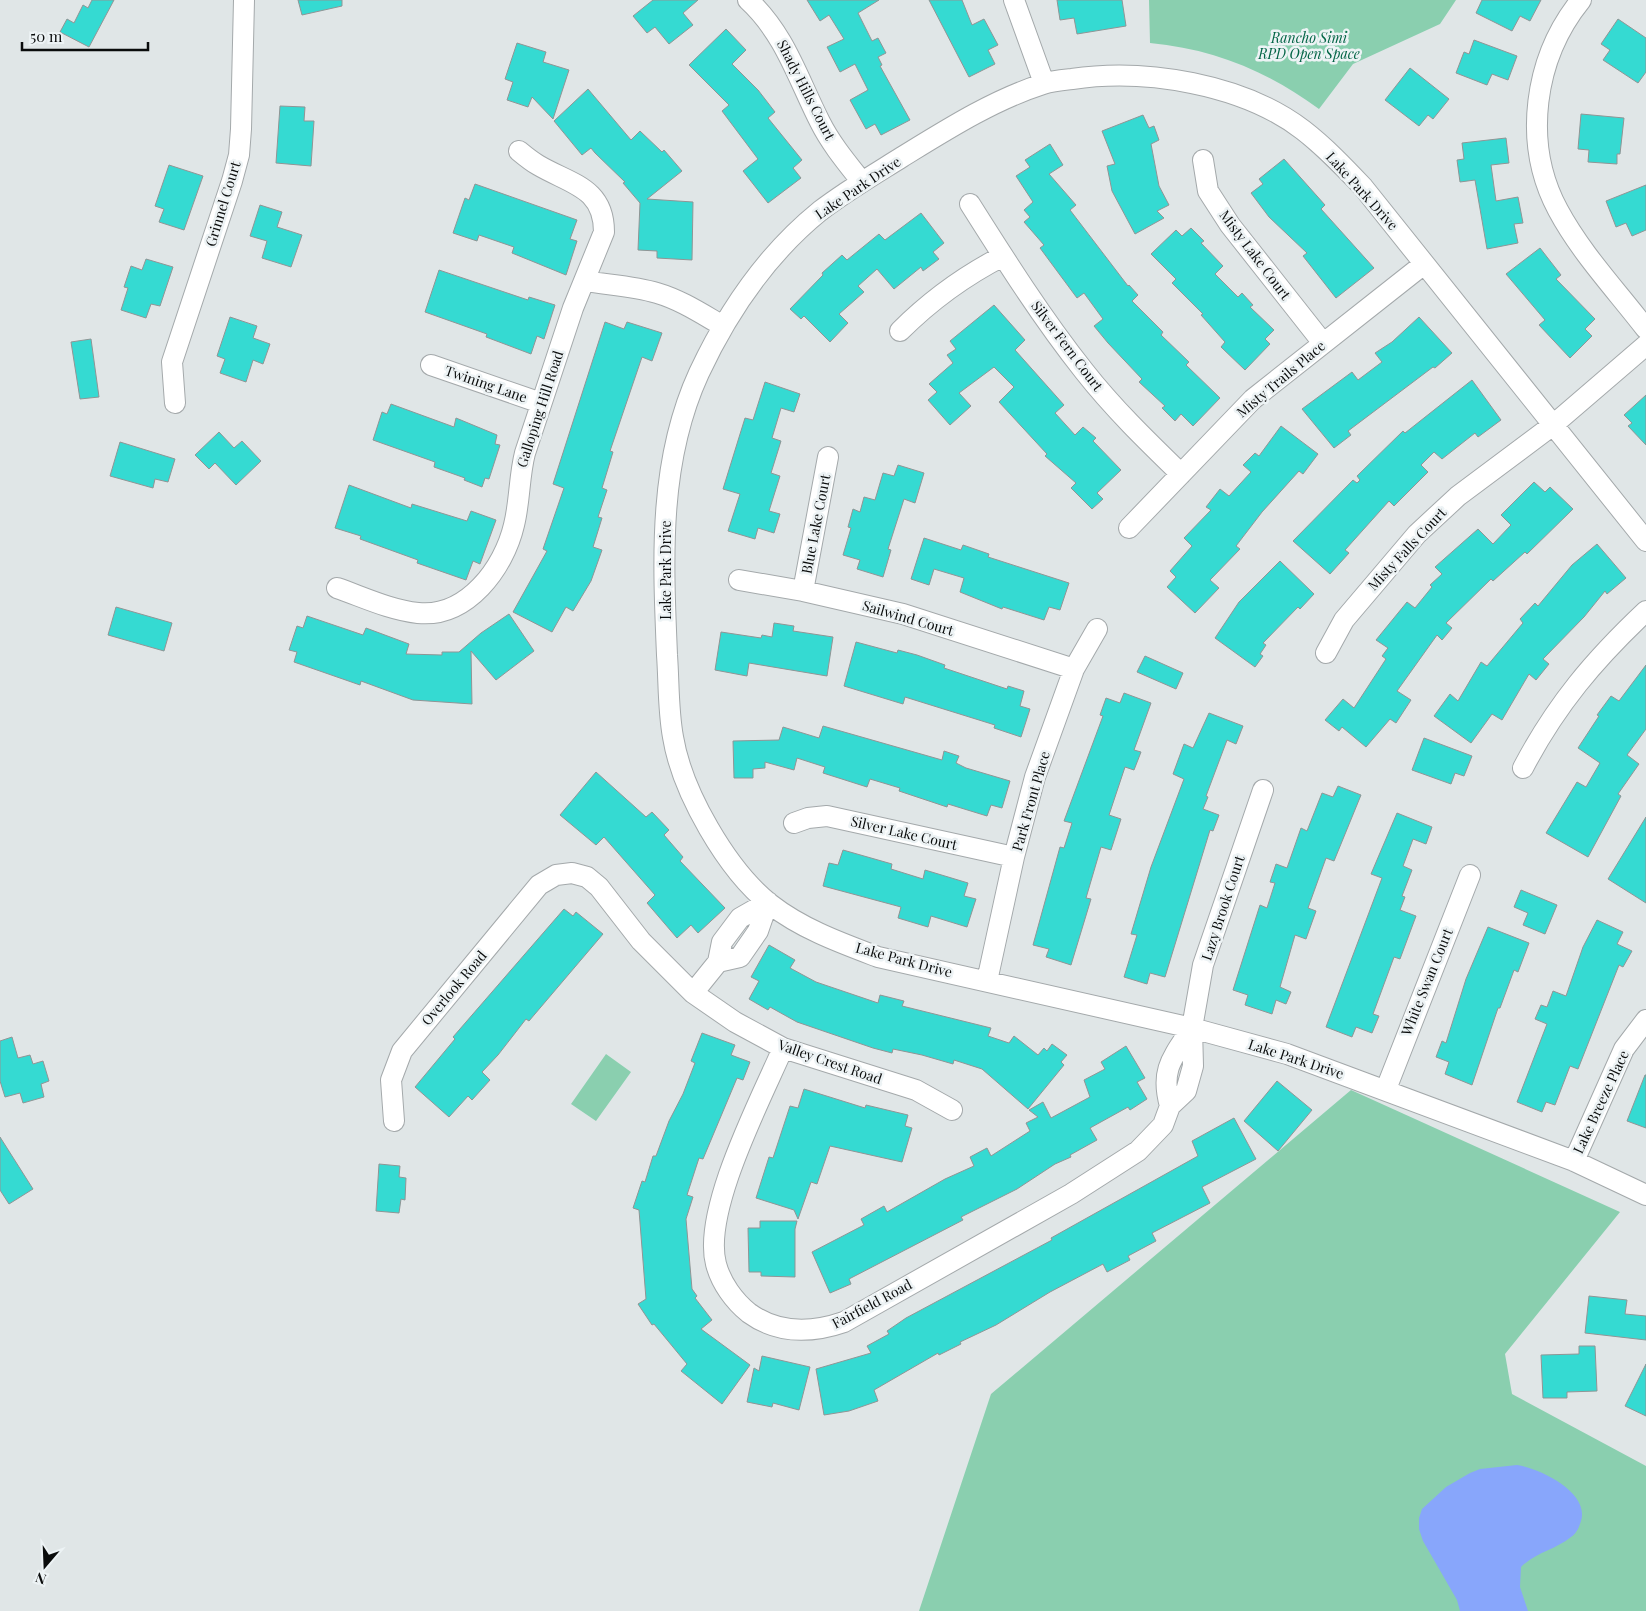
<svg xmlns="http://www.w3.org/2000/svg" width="1646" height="1611" viewBox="0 0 1646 1611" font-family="'Playfair Display',serif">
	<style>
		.green { fill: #8acfaf }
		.water { fill: #88a6fb }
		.building { fill: #35dad2; stroke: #909595 }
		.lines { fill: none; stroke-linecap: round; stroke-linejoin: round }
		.minor-casing { stroke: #a4a9ab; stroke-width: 22 }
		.minor { stroke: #fff; stroke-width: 20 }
		.labels { text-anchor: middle; stroke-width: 5; stroke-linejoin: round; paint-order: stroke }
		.park-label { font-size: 14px; font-style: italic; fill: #036546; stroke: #edf3f5 }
		.street-label { font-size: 14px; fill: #0a0c0c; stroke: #edf3f5 }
	</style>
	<rect width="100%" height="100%" fill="#e0e6e7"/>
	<path class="green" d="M1149,0h307l-16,24 -87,40 -34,45c-52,-38 -105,-60 -169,-66z
		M606,1054l25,18 -35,49 -25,-17z
		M1351,1090l269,122 -115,142 7,40 134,72v145h-727l72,-217z"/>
	<path class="water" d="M1517,1465c22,3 73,27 64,56 -2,6 -4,12 -10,16 -16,13 -35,15 -50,30l-1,20 8,24h-68l-3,-11 -34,-59 -4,-12v-11l3,-9 24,-22 24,-14 10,-4z"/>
	<path class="building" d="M92,0h22l-25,47 -29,-15 7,-13 7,4 9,-18 5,3z
		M298,0h44v6l-40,9z
		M653,0h45l-15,13 10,12 -24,19 -14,-17 -8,6 -14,-17z
		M807,0h72l-21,13 14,28 6,-3 8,15 -8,4 4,8 -2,1 30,54 -29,15 -6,-11 -9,5 -16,-29 18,-10 -13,-26 -15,8 -13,-25 17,-8 -15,-24 -9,6z
		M929,0h33l10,25 12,-6 14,26 -10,5 7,14 -26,13z
		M1057,0h65l4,26 -49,8 -3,-16 -14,2z
		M1482,0h59l-11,21 -10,-5 -8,15 -36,-18z
		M1618,19l28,19v34l-8,11 -35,-23 7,-10 -9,-6z
		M726,29l20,21 -14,14 26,26 17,22 -7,6 34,42 -9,8 8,10 -33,25 -25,-32 15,-12 -36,-48 7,-6 -40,-40z
		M1474,40l43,16 -9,24 -16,-6 -5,11 -31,-12 8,-21 5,2z
		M517,43l29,9 -3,10 26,8 -16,49 -21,-22 -4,10 -21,-7 6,-18 -8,-3z
		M1410,68l39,31 -16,20 -5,-4 -9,11 -34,-26z
		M588,89l43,51 9,-9 22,21 2,-2 18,21 -35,28 46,3 -1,58 -35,-2v-7l-19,-1 2,-47 -17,-20 2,-1 -30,-29 -4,-5 -9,7 -28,-34z
		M280,106l25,1 -1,14h10l-3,45 -35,-3z
		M1581,114l43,4 -4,36h-3v10l-29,-2 1,-12 -11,-1z
		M1143,115l6,13 5,-2 5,14 -8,4 8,42 10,19 -12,6 7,7 -29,16 -23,-43 -5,-25 8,-2 -13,-33z
		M1506,138l3,25 -18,2 5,36 22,-4 5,26 -9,1 4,19 -31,6 -12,-69 -15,2 -3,-22 7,-1 -2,-16z
		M1050,144l13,21 -14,9 27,31 -6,5 58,76 1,-1 9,10 -6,6 31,31 -2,3 28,27 -3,3 34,33 -27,28 -12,-12 -6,7 -13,-13 3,-2 -26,-24 3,-3 -34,-36 -14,-17 9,-7 -19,-26 -7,5 -37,-50 4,-3 -20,-23 6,-5 -6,-7 9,-8 -17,-26 14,-9 -5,-7z
		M1284,159l41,46 -4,4 53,59 -38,30 -33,-42 4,-3 -38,-36 -18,-24 12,-9 -4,-5z
		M169,165l34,11 -19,54 -25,-8 5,-13 -9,-3z
		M475,184l102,36 -7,19 7,2 -11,34 -54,-22 2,-6 -35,-12 -2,6 -24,-8 12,-35 4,2z
		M1646,185v45l-14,6 -6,-13 -10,4 -10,-26z
		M260,205l22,7 -5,15 25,8 -11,32 -29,-9 5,-17 -17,-5z
		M921,213l23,30 -11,9 6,7 -16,12 -2,-4 -27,22 -17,-20 -19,17 6,6 -25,22 9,9 -18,19 -26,-26 -3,3 -11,-10 33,-34 -1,-2 20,-18 5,5 32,-26 6,6z
		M1191,228l13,13 -3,2 22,23 -8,8 23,23 4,-4 11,12 -3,2 24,23 -9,9 5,5 -25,26 -24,-23 4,-5 -24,-27 2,-1 -31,-31 4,-4 -25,-25 25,-24 6,6z
		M1540,248l21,27 -5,4 39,40 -10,10 7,7 -22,22 -31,-33 6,-5 -39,-46z
		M146,259l27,8 -13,39 -9,-2 -5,14 -25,-8 7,-22 -4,-1 7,-21 11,4z
		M439,270l89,30 1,-3 26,8 -11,34 -7,-3 -6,18 -45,-17 1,-3 -62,-22z
		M994,305l31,35 -10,10 49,55 -9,8 20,22 8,-8 13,11 -3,3 28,29 -24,23 6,6 -11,10 -21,-21 5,-5 -31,-27 2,-2 -48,-52 15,-15 -20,-20 -35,26 12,13 -21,19 -22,-25 9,-8 -8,-8 24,-21 -6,-8 9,-6 -6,-8z
		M230,317l27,9 -4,12 17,6 -7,20 -10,-4 -7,22 -26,-9 5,-14 -8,-3z
		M1419,317l33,36 -17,15 -2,-1 -85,64 3,4 -17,13 -32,-39 50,-37 6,8 24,-18 -7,-9 17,-11z
		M605,322l19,7 3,-7 35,11 -10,28 -10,-4 -32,94 3,1 -11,36 5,2 -9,27 4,1 -9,29 9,3 -11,31 -18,30 -7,-4 -14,25 -39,-20 34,-61 -4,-2 21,-61 -11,-4z
		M91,339l8,58 -19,2 -9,-57z
		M1472,380l29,40 -23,17 -3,-4 -33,26 -8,-7 -13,13 7,7 -34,34 -5,-5 -44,49 4,3 -19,21 -37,-33 60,-61 4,3 3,-3 -3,-4 46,-45 2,2z
		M765,382l35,12 -6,18 -13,-4 -9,30 9,3 -10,32 9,3 -11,35 11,3 -6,19 -16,-5 -3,11 -27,-8 12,-37 -17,-5 22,-71 8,2z
		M1646,395v50l-18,-19 4,-3 -8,-8z
		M391,404l63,23 2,-9 41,17 -2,9 5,1 -11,34 -4,-1 -3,9 -18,-7 1,-2 -31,-11 1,-5 -62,-22 9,-28 5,2z
		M1281,426l37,28 -15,20 -4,-3 -37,41 -26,34 4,3 -30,31 9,8 -24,25 -28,-26 9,-10 -6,-6 22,-25 -8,-8 27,-28 -5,-3 14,-18 9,7 22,-24 -8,-7 12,-12 4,3z
		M219,432l15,16 8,-7 19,20 -25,24 -21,-22 -6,6 -14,-14z
		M120,442l55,17 -7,23 -13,-3 -2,9 -43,-12z
		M898,465l26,8 -9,30 -11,-4 -16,50 3,1 -8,27 -26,-8 3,-9 -17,-5 8,-27 -3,-1 5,-18 7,3 4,-15 11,3 8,-27 11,3z
		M1534,482l11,10 5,-5 23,22 -46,45 -2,-2 -32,29 -2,-2 -45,44 6,5 -10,12 -5,-5 -40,56 14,9 -15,23 -6,-4 -24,28 -24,-20 -3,4 -14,-11 18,-21 11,9 32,-49 -4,-3 6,-8 -12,-8 31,-38 8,6 17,-21 -2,-2 12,-11 -7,-7 43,-38 15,15 18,-19 -10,-10z
		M349,485l62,23 1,-4 55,17 4,-10 25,9 -16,44 -7,-3 -7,19 -49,-17 1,-3 -58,-21 1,-3 -26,-8z
		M924,538l37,12 2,-5 26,9 -1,3 81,26 -9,27 -11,-3 -5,13 -41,-13 -1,2 -42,-17 4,-14 -30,-9 -5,16 -18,-6z
		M1597,544l29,34 -19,16 -2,-3 -21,26 -41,42 6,5 -13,16 -7,-6 -27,46 -10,-6 -21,29 -37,-27 16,-22 8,7 23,-39 6,4 36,-43 -3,-4 15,-16 3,3 34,-41z
		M1280,561l34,33 -14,15 -2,-2 -35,36 3,2 -6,9 3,2 -8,11 -40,-29 24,-36z
		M116,607l56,16 -8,28 -56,-16z
		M509,614l25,37 -38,29 -25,-29 1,53 -59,-4 -52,-19 -1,4 -66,-23 3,-10 -8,-2 8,-24 6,2 4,-12 56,19 3,-7 43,16 -3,10 36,1v-3h17l22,-19z
		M774,623l20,3 -1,5 40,6 -6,39 -78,-13 -2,13 -32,-6 6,-38 40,6 1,-3 10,2z
		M856,642l41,11 1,-3 19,5 28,10 -1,3 63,21 1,-3 16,5 -4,15 10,3 -9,28 -27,-9 1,-3 -90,-28 -2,7 -59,-18z
		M1145,656l38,17 -7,16 -39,-17z
		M1646,665v64l-19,26 12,9 -21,30 3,2 -33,61 -42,-24 31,-51 9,5 14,-24 -22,-15 21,-32 -2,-1 14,-19 8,5z
		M1124,693l27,10 -17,47 7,2 -7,18 -9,-3 -16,48 12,4 -10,31 -10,-3 -15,51 5,1 -20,66 -25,-8 3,-8 -16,-4 27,-98 4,1 8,-25 -8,-2 39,-105 -3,-1 6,-17 14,5z
		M1209,713l34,13 -7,18 -9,-4 -21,56 2,1 -5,12 16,6 -6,16 -3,-1 -45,147 -15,-4 -3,11 -23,-7 13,-42 -6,-1 20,-67 33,-88 -11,-5 11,-30 9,4z
		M823,726l119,34 2,-9 15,5 -3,7 10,5 44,13 -8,27 -11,-3 -4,11 -39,-12 -1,3 -48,-16 1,-3 -30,-9 -3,8 -44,-14 2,-6 -28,-9 -3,12 -29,-8v6l-12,1v9h-19l-1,-37 46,-1 4,-13 36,11z
		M1424,738l48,18 -8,20 -9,-3 -4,11 -39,-14z
		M596,772l50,45 6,-5 17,18 -5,5 19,22 -3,4 45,47 -27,25 -7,-8 -14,13 -30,-35 8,-8 -51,-58 -8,8 -36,-30z
		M1338,786l23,9 -27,66 -8,-3 -18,50 8,3 -10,28 -11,-4 -15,52 11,5 -5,12 -10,-4 -4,14 -27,-9 3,-10 -15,-5 27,-85 7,3 8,-25 -5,-1 6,-18 11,4 14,-40 6,3 15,-38 11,4z
		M1397,813l35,14 -6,17 -13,-5 -10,27 9,4 -10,26 3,1 -5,13 16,6 -16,43 -6,-2 -21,57 6,2 -7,17 -16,-6 -4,10 -26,-10 56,-149 -11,-4z
		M1646,817v86l-38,-24z
		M843,850l49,14 -1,5 32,10 2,-9 43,13 -4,13 12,3 -9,28 -36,-11 -3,11 -30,-9 3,-11 -78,-21 6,-23 9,2z
		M1521,890l36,15 -12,29 -22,-9 5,-12 -14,-6z
		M564,909l9,7 3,-4 27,22 -74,87 -3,-2 -28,36 -16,17 8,8 -18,20 -4,-4 -19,21 -34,-30 40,-48 -2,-2z
		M1597,920l26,12 -6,12 15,7 -9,16 -4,-2 -41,104 -8,-3 -15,39 -9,-3 -4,10 -25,-10 30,-78 -12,-5 6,-14 6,2 6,-16 13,5 17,-49z
		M1488,927l41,16 -11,29 -4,-2 -14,38h-2l-26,77 -27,-11 4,-12 -13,-5 6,-16 4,2 20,-64z
		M769,945l26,15 -5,8 26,14 62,21 2,-8 24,6 -2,5 89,22 -3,8 21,7 5,-7 24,19 6,-7 3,3 5,-7 15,11 -6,7 3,3 -36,44 -46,-40 -28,-9 -1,4 -31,-9 -29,-6 -1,4 -19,-5 -76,-26 -27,-15 -2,3 -19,-11 10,-18 -8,-4z
		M702,1033l33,12 -4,10 19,7 -7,18 -6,-2 -34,81 -4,-1 -12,37 6,2 -7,22 6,70 5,7 -2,2 17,22 -11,9 49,36 -28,39 -41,-33 6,-7 -33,-40 -2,1 -14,-21 8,-5 -7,-89 -6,-2 9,-27 3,1 8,-26h3l13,-35 14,-27 12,-31 -4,-2z
		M12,1037l6,21 12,-3 3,9 10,-3 6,20 -8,3 3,13 -21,6 -3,-10 -15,4 -5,-16v-40z
		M1126,1046l19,32 -8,4 10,17 -17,11 -2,-3 -38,21 7,12 -27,15 1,2 -16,7 -38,25 -56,28 2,3 -114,59 2,5 -21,9 -18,-41 52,-27 -3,-6 23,-13 3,6 58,-33 29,-13 -4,-9 17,-9 4,8 39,-25 -4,-8 12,-6 -9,-7 14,-8 8,16 39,-21 -6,-17 21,-11 -4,-7z
		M1645,1075h1v53l-19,-7z
		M1277,1081l35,29 -34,41 -34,-30z
		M804,1089l61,19 1,-3 42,10 -3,11 7,2 -10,34 -72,-16 -13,38 -6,-2 -13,37 -4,-9 -38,-12 13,-41 4,1 17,-52 8,2z
		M1234,1118l22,41 -54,28 8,16 -58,30 4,8 -28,15 2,4 -23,12 -4,-8 -53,28 -54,33 -36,17 1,2 -22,11 -1,-2 -64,37 4,11 -29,10 -25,4 -8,-46 55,-16 -4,-7 22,-12 -2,-3 19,-13 146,-78 -1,-2 147,-82 -6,-15z
		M0,1137l33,52 -24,15 -9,-14z
		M379,1164l21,2 -1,11 7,1 -1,22 -4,-1 -2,14 -23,-2z
		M760,1221h37l-2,8v48l-34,-1v-4h-12l-1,-44h12z
		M1589,1296l38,4 -2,14 21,2v24l-61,-7z
		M1579,1346h16l2,45 -30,1v6h-24l-2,-43 38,-1z
		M762,1356l48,11 -11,43 -26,-7 -1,4 -25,-5 7,-34 5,3z
		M1646,1364v52l-21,-10z"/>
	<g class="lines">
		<g class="minor-casing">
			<path id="minor" d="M748,0c37,34 50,79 72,122 11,22 27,41 42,60
				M1014,0l30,83
				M1581,0c-47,58 -59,143 -23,210 23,43 58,80 88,119
				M1203,160l5,31 22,34 93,118
				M970,204c36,57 72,114 114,167 29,37 63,70 97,103
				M585,281c24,4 49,5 72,12 24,7 45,21 66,33
				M900,331c31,-31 64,-55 103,-75
				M431,365l110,38
				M175,403l-3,-41 60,-181 7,-26 2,-26 3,-129
				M1129,528l124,-129 171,-135
				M1646,541l-283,-354c-19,-20 -38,-40 -60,-57 -60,-46 -158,-62 -231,-51 -9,1 -20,2 -29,5 -50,16 -97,46 -141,73 -27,17 -56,34 -82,54 -53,43 -92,100 -121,162 -41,89 -36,186 -32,282 2,27 1,55 6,82 9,55 54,133 97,167 32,25 71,39 108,53l314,71 95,26 287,107 72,34
				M739,580l64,11 100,23 171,55
				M337,588c26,9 53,22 81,25 49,5 86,-45 96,-88 6,-24 5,-49 11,-72l48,-145 31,-76c0,-45 -34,-48 -66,-67 -7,-4 -13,-9 -19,-14
				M803,591l25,-134
				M1326,653l18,-33 73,-86 41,-38 95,-71 93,-80
				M1523,768c33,-63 71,-108 123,-157
				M794,823l14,-5 19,-2 187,41
				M718,962l22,-5 18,-26 10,-29
				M987,981l27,-124 21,-80 39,-108 23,-40
				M693,993l25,-31 4,-20 18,-24 28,-16
				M783,1048c-22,51 -81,163 -67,216 5,19 18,37 33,49 29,21 63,20 95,9l227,-128 67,-43 25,-26 7,-19 16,-15 7,-25 -1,-38 11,-63 60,-175
				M1386,1089l84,-214
				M1170,1106c-10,-36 2,-48 22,-78
				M394,1121l-3,-41 11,-29 137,-166 17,-10 16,-2 15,4 12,10 42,54 52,52 42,29 48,26 133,42 36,20
				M1574,1161l50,-112 22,-29"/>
		</g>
		<use href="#minor" class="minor"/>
	</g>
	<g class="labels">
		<g class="park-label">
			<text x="1309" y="43">Rancho Simi<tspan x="1309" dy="16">RPD Open Space</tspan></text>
		</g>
		<g class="street-label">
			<text transform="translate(806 90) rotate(63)" y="5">Shady Hills Court</text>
			<text transform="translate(858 188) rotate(-34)" y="5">Lake Park Drive</text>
			<text transform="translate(1362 191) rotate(48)" y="5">Lake Park Drive</text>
			<text transform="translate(223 204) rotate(-73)" y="5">Grinnel Court</text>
			<text transform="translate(1255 255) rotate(53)" y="5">Misty Lake Court</text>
			<text transform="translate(1067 346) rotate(53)" y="5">Silver Fern Court</text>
			<text transform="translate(1281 379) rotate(-40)" y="5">Misty Trails Place</text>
			<text transform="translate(486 384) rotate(19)" y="5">Twining Lane</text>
			<text transform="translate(540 409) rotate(-72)" y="5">Galloping Hill Road</text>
			<text transform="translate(816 524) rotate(-79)" y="5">Blue Lake Court</text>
			<text transform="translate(1407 549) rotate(-47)" y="5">Misty Falls Court</text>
			<text transform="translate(666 570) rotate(-90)" y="5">Lake Park Drive</text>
			<text transform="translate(908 618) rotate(16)" y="5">Sailwind Court</text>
			<text transform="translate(1031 801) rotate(-74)" y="5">Park Front Place</text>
			<text transform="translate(904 833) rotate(13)" y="5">Silver Lake Court</text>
			<text transform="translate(1223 908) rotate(-72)" y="5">Lazy Brook Court</text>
			<text transform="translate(904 960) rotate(15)" y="5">Lake Park Drive</text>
			<text transform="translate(1427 982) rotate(-68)" y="5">White Swan Court</text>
			<text transform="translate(454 988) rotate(-50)" y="5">Overlook Road</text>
			<text transform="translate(1296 1059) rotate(18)" y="5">Lake Park Drive</text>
			<text transform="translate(830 1062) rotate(19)" y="5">Valley Crest Road</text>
			<text transform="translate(1601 1102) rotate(-65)" y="5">Lake Breeze Place</text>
			<text transform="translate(872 1304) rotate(-28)" y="5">Fairfield Road</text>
		</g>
	</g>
	<g transform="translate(45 1566) rotate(199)" stroke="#edf3f5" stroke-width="4" paint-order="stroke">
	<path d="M0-4L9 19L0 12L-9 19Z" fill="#0a0c0c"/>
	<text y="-8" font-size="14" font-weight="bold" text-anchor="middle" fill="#0a0c0c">N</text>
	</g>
	<path d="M22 42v8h126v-8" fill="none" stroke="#0a0c0c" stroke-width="2.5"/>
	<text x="30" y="42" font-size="15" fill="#0a0c0c" stroke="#edf3f5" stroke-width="4" paint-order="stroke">50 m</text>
</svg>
